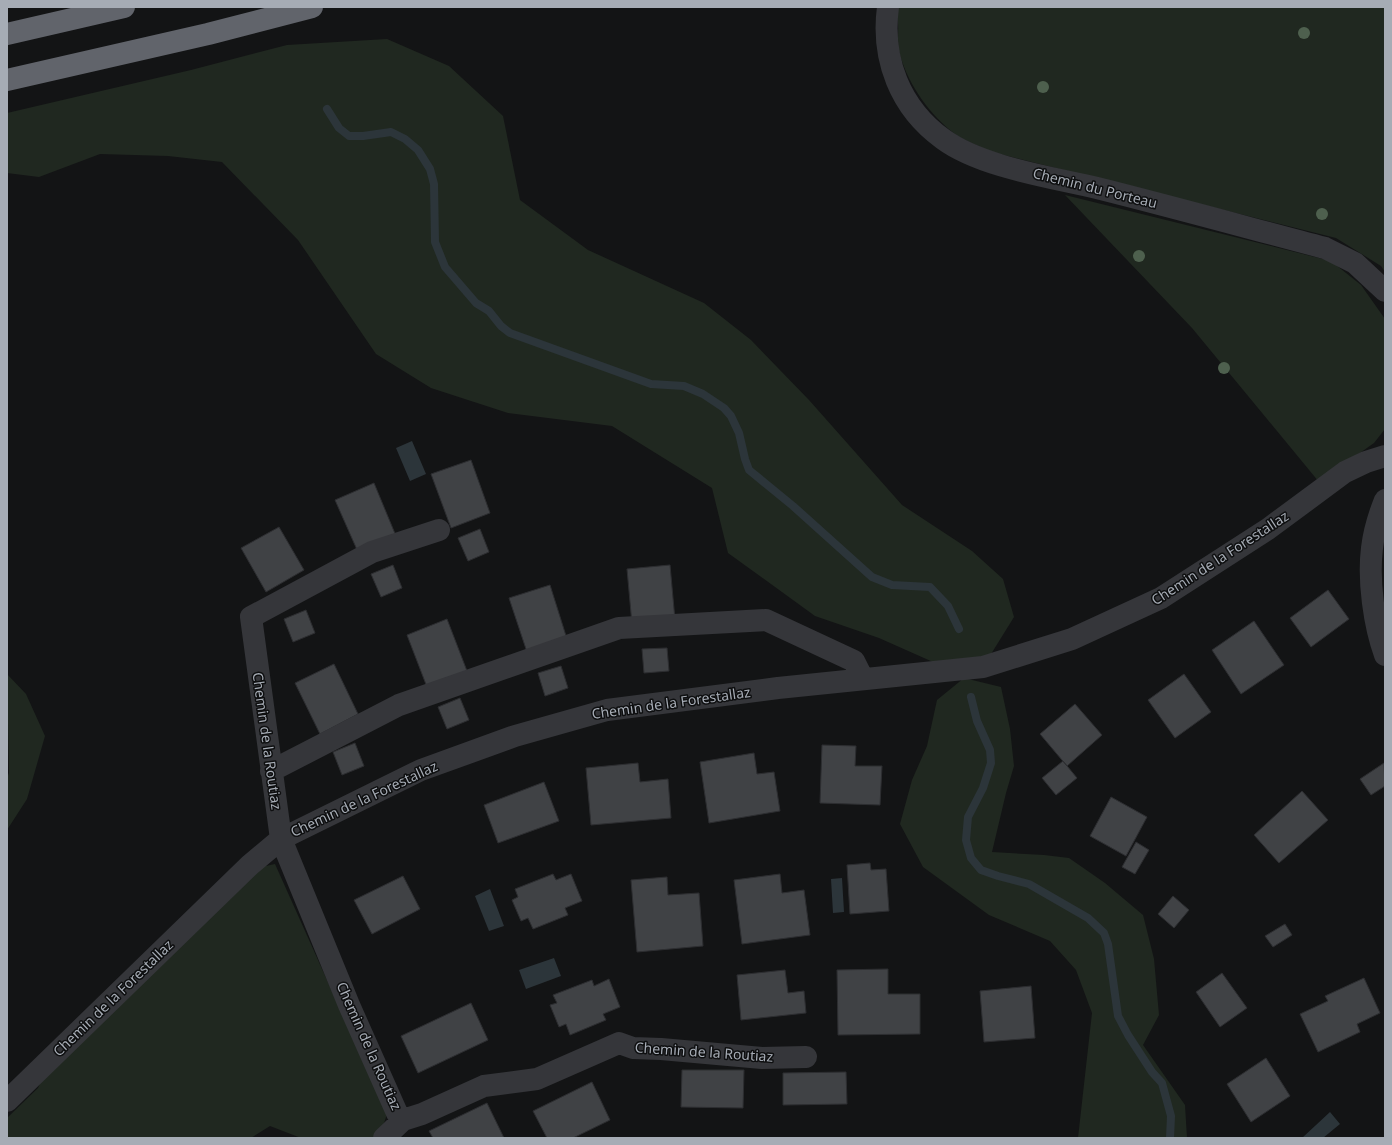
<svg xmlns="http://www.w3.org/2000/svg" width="1392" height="1145" viewBox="0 0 1392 1145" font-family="'Noto Sans',sans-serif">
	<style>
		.green { fill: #202820 }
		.water { fill: #2c353a }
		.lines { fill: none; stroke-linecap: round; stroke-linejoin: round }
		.stream { stroke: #2c353a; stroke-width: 8 }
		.building { fill: #404245; stroke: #2d2e31 }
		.minor { stroke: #35363a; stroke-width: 22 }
		.highway { stroke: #61646b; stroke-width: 22 }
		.tree { fill: #4e604e }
		.labels { text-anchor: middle; stroke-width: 3; stroke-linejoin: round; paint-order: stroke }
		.street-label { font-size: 14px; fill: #a6acb5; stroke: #0e0f10 }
	</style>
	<rect width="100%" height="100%" fill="#131415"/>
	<path class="green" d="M894,7h491v265l-4,-6 -45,-28 -348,-87c-10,-6 -23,-10 -33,-17 -25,-19 -46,-48 -55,-79 -5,-16 2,-33 -6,-48z
		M387,39l62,27 54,50 17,84 68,50 116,53 47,37 58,60 93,105 70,46 31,28 11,38 -31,50 -50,-5 -54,-24 -64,-22 -87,-63 -16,-65 -100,-62 -104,-13 -77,-25 -55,-34 -78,-114 -76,-78 -54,-6 -68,-2 -61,23 -32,-4v-60l184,-43 96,-25z
		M1065,195l266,66 30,24 24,34v110l-11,14 -55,39 -127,-154z
		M7,674l19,20 19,42 -18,63 -20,31v-52l2,-5z
		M964,678l37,9 9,42 4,37 -8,27 -14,59 52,3 25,3 36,25 38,32 11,44 5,56 -16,30 42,60 2,33h-109l14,-125 -16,-43 -26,-29 -61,-26 -66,-48 -23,-43 12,-44 15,-34 10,-46z
		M275,864l112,250 -3,9 -11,15h-72l-31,-12 -19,12h-244v-20l31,-30 5,-11 218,-210z"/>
	<path class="water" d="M412,441l14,33 -16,7 -14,-33z
		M842,878l2,34 -11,1 -2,-34z
		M490,889l14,37 -15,5 -14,-35z
		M554,958l7,18 -35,13 -7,-19z
		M1330,1112l10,12 -17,14h-21z"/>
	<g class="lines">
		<path class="stream" d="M327,109l12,19 10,8h14l28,-4 14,7 13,11 12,19 4,15 1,58 10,25 31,36 13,8 12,15 9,7 141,51 33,2 19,8 21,14 7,8 8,17 6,26 4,11 44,36 79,71 20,8 38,2 18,19 11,23
			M971,697l6,24 13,29 1,13 -8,25 -15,29 -2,23 5,18 10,12 17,6 31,8 59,34 16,15 4,11 10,72 10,19 24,37 10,11 9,33 -1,22"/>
	</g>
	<path class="building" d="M471,460l19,53 -39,15 -20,-54z
		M374,483l22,53 -38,16 -23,-52z
		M279,527l25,43 -38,22 -25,-44z
		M480,529l9,23 -21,9 -10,-23z
		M393,565l9,23 -21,9 -10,-23z
		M670,565l5,55 -43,4 -5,-55z
		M550,585l17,54 -40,13 -18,-54z
		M1328,590l21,29 -38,28 -21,-29z
		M306,610l9,23 -22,9 -9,-23z
		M447,619l20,52 -40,16 -20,-52z
		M1254,621l30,44 -43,29 -29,-44z
		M667,648l2,23 -25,2 -2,-24z
		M334,664l24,50 -38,20 -25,-51z
		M561,666l7,22 -23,8 -7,-23z
		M1184,674l27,38 -36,26 -27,-38z
		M460,698l9,22 -22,9 -9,-22z
		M1075,704l27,31 -35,31 -27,-32z
		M355,743l9,23 -22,9 -9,-23z
		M822,745l34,1 -1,20h27l-2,39 -60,-2z
		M754,753l3,21 17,-2 6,39 -71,12 -9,-61z
		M1063,761l14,17 -21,17 -14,-17z
		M638,763l2,19 28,-3 3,39 -80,7 -5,-57z
		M1384,763l1,23 -14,9 -11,-16z
		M544,782l15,39 -61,22 -14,-38z
		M1302,791l26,29 -49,43 -25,-28z
		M1111,797l36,20 -21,39 -36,-20z
		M1136,842l13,8 -14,24 -13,-7z
		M870,863l1,7 15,-1 3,42 -39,3 -3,-49z
		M553,874l3,6 15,-6 11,27 -17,7 3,7 -35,14 -5,-11 -7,3 -9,-21 6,-3 -3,-8z
		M780,874l2,19 22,-3 6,45 -68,9 -8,-64z
		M403,876l17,33 -48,25 -18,-34z
		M667,877l1,18 31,-2 4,53 -66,6 -6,-72z
		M1173,896l16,14 -15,18 -16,-14z
		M1285,924l7,11 -19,12 -8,-11z
		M888,969v25h32v40l-82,1 -1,-65z
		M785,970l3,23 16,-2 2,22 -65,7 -4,-45z
		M1222,973l25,35 -27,19 -24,-35z
		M1364,978l16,35 -23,11 3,8 -42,20 -18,-38 28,-13 -3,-5z
		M609,979l11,28 -17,7 3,6 -36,15 -4,-11 -7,3 -9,-22 7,-2 -4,-8 39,-15 2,6z
		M1031,986l4,52 -51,4 -4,-51z
		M471,1003l17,37 -70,33 -17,-37z
		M1266,1058l24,38 -39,26 -24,-38z
		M682,1070h62l-1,38 -62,-1z
		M846,1072l1,32 -64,1v-32z
		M592,1082l18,38 -37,18h-26l-14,-27z
		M487,1103l17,35h-71l-4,-7z"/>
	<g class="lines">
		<path class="minor" d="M888,7c-7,52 12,101 55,132 38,28 108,38 154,49 76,19 152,40 228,60l30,15 30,28
			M1385,500c-6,15 -11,31 -13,48 -4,32 2,77 13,107
			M271,771l128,-66 220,-77 147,-8 88,41 9,18
			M7,1101l243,-236 31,-26 140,-69 94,-34 92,-26 171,-22 205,-21 89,-28 89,-41 107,-69 77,-57 21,-10 19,-6
			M403,1120l19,-6 62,-28 53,-7 82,-36 14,5 28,1 101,9 44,-1
			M384,1138l19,-18 -6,-7 -48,-108 -68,-166 -30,-222 121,-65 67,-22"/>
		<path class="highway" d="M7,34l117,-27
			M7,80l201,-46 104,-27"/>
	</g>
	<g class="tree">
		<circle cx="1304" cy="33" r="6"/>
		<circle cx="1043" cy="87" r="6"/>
		<circle cx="1322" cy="214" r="6"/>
		<circle cx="1139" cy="256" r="6"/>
		<circle cx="1224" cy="368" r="6"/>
	</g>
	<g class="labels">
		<g class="street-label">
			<text transform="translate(1095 188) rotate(14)" y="5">Chemin du Porteau</text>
			<text transform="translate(1220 558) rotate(-33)" y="5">Chemin de la Forestallaz</text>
			<text transform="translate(671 703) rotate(-8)" y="5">Chemin de la Forestallaz</text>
			<text transform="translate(267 741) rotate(82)" y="5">Chemin de la Routiaz</text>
			<text transform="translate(364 799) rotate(-25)" y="5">Chemin de la Forestallaz</text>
			<text transform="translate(113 998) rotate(-44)" y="5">Chemin de la Forestallaz</text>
			<text transform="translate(369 1046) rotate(66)" y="5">Chemin de la Routiaz</text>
			<text transform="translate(704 1052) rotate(4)" y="5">Chemin de la Routiaz</text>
		</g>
	</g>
	<rect width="1392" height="1145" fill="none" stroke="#a6acb5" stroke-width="16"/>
</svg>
